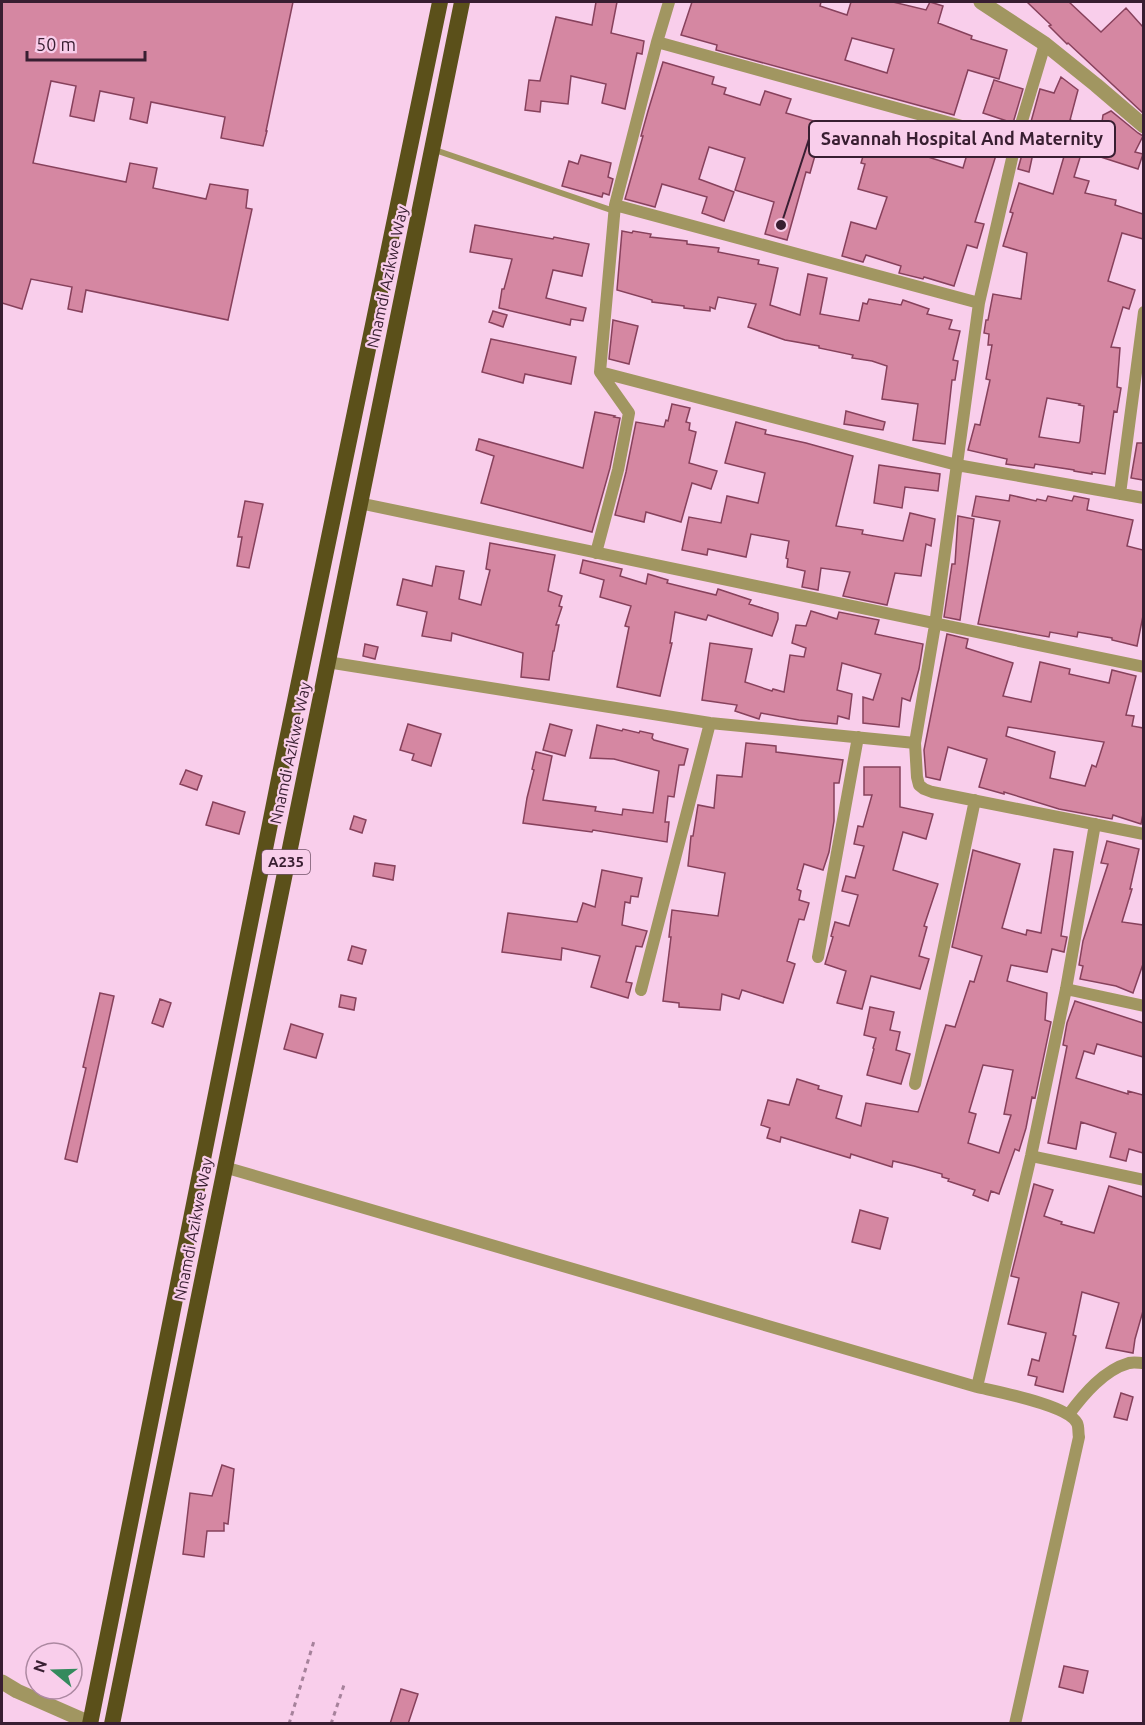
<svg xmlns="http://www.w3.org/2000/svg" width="1145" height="1725" viewBox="0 0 1145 1725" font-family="Ubuntu,sans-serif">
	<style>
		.building { fill: #d587a2; stroke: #87415c; stroke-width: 1.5; fill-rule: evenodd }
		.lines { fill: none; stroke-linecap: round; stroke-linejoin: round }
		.path { stroke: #a6829b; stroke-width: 3; stroke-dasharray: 4.5 4.5; stroke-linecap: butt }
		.service { stroke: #a19661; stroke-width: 6 }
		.minor { stroke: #a19661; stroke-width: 12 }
		.tertiary { stroke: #a19661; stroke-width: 15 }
		.trunk { stroke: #5b501a; stroke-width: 16 }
		.labels { text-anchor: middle; stroke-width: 4.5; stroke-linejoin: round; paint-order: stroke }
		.shield { fill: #f9ceeb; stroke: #725369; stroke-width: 1.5 }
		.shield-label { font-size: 15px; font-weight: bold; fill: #381e31 }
		.street-label { font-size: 16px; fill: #381e31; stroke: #f9ceeb }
		.leader { fill: none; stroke: #381e31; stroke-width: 2 }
		.callout-dot { fill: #381e31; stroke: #f9ceeb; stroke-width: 2 }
		.callout { fill: #f9ceeb; stroke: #381e31; stroke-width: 2 }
		.callout-label { font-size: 18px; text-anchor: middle; font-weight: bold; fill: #381e31 }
	</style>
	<rect width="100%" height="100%" fill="#f9ceeb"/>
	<path class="building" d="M2,2h291l-27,129h1l-4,15 -42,-8 4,-21 -74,-15 -4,21 -17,-4 4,-21 -34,-7 -6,30 -24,-5 6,-30 -25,-5 -18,82 93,19 4,-19 27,5 -4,20 53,11 4,-15 38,6 -2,18 6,1 -24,111 -142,-30 -4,22 -14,-3 4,-22 -41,-8 -9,30 -20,-6z
		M596,2h21l-6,31 33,8 -2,13 -5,-1 -12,56 -23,-6 4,-19 -35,-8 -3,28 -27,-3 -1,11 -15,-2 4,-30 11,1 16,-64 36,8z
		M692,2h129l-1,4 27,9 4,-13h42l33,8 4,-8 13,4 -5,17 34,13 -1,3 36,11 -8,29 -31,-9 -14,45 -238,-65 1,-5 -36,-10zM852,38l42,11 -7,24 -42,-13z
		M1027,2h42l32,30 25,-24 17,19v86l-75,-70 -1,1 -18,-18 2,-1z
		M663,62l51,15 -2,7 14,4 -2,6 36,11 5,-14 26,8 -5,14 38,11 -14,49 -4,-1 -19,68 -22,-6 9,-32 -39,-12 10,-32 -36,-11 -10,32 35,13 -10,29 -22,-8 5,-16 -45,-13 -7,23 -30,-8 18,-63h-2l7,-25z
		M1061,77l17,13 -8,30 31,9 2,-14 8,-4 27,22 5,3 -8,16 8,2 -5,15 -56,-18 -8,26 15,4 -4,12 31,7 -1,5 28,9v25l-21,-6 -14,48 27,9 -6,19 -6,-2 -12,40 9,1 -3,39 4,1 -4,24 -3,-1 -9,63 -13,-2v2l-18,-3v-1l-39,-6 -1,4 -28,-4 1,-5 -39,-9 7,-26 5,1 10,-45 -4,-1 6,-34h-4l1,-11 -5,-1 2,-13h2l5,-26 28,5 6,-46 -24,-7 10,-33 -3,-1 9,-29 34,11 12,-41h-3l1,-2 -28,-7 -6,28 -11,-3 22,-80 14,4zM1047,398l33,6 -1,1 5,1 -4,35 -1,2 -40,-6z
		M994,80l29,9 -10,34 -30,-10z
		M871,129l34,11 2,-9 26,8 -5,18 35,11 7,-24 27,8 -22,70 9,2 -7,24 -10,-3 -13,41 -30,-9 -1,2 -24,-6 2,-7 -35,-11 -3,7 -21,-6 9,-34 25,7 11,-32 -29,-8 7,-25 -4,-1z
		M581,155l30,8 -3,14 5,2 -4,16 -6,-2 -1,4 -40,-11 7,-25 9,3z
		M475,225l78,14 1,-2 35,7 -7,32 -29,-6 -7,28 40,10 -3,13 -12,-2 -1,6 -71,-17 3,-19h2l8,-30 -42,-7z
		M622,231l10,2 1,-2 18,3 -1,3 37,4v3l32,4 -1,4 41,8 -1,4 20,4 -8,37 30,10 8,-41 19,4 -7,36 39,7 4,-18 4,1 2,-5 32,6 2,-5 26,9 -2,5 25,6 -3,9 11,2 -7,29 5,1 -3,19h-3l-7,64 -32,-4 5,-36 -36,-5 5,-33 -15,-5 -20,-3 1,-3 -34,-7v-2l-34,-6 -37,-13 8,-23 -38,-7 -3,12 -5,-2v4l-26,-3v-2l-32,-4v-2l-35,-10z
		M493,311l14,4 -4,12 -14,-5z
		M613,320l25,6 -9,38 -20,-5z
		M491,339l85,18 -5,27 -46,-10 -2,9 -41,-11z
		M672,404l18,4 -4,14 4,1 -1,7 7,2 -7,31 28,8 -6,18 -19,-6 -11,39 -35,-10 -2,10 -29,-7 11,-43 10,-50 28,5 2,-7 2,1z
		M846,411l39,11 -2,8 -39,-6z
		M595,412l20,4 -1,1 6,1 -10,50 -18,64 -111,-29 13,-47 -18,-6 3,-11 104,29z
		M736,422l30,8 -1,4 41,9 47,13 -17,70 27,4 -1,4 41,7 7,-28 25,6 -4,27 -5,-2 -5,32 -26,-3 -8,32 -44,-9 7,-24 -29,-4 -3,22 -16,-3 3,-16 -18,-4 1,-8 -2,-1 3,-17 -38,-7 -5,23 -38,-8 -1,6 -25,-5 7,-33 32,6 6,-27 31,7 7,-30 -40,-10z
		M1137,443h6v37l-12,-2z
		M879,465l61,9 -2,17 -33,-4 -3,21 -28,-5z
		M1010,495l26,6 1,-2 9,2 2,-5 24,5 2,-5 15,3 -2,11 46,10 -6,26 16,4v66l-6,30 -25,-6v-2l-34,-6 -1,5 -27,-5 -1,5 -71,-13 22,-103 -28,-5 4,-20 33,5z
		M245,501l18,3 -14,64 -12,-2 5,-29h-4z
		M958,516l16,3 -14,101 -16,-3 8,-53h3z
		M490,543l65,12 -7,36 14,5 -3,10 3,1 -6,18h3l-5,26h-1l-4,29 -28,-3 2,-24 -71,-20 -1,8 -29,-5 5,-24 -30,-7 6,-26 29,7 4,-20 28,5 -5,28 22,6 9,-35 -4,-1z
		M583,560l39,9 -2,7 26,8 2,-10 20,6 -1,3 49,12 2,-6 33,11 -2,4 29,9v6l-6,17 -64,-21 -2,5 -31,-8 -5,31h2l-12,53 -43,-9 12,-60 -4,-1 6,-20 -31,-9 4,-17 -24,-7z
		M811,611l26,8 2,-7 40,8 -4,14 48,10 -4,25 -9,32 -8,-3 -3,29 -36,-4v-26l10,3 8,-26 -39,-11 -5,27 15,4 -3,25 -11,-3 -1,8 -38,-4 -38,-7 -2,6 -24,-8 2,-6 -35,-5 8,-57 42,6 -7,33 27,9 1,-2 11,3 6,-37 14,2 2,-9 -14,-5 4,-18 10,1z
		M947,634l21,5 -2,9 47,15 -10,33 28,6 9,-40 30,7 -1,5 40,9 3,-13 24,6 -10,39 8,1 -2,10 11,2v86l-2,10 -28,-9 -1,4 -53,-10 -55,-17v2l-25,-7 8,-28 -39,-12 -8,33 -14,-3 -2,-27zM1008,727l96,15 -8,25 -4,-2 -7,21 -35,-8 5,-26 -49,-16z
		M365,644l13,3 -3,12 -12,-3z
		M408,724l33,10 -10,32 -19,-6 2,-6 -14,-4z
		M550,724l22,6 -7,26 -22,-6z
		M597,725l25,6 1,-2 16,4 1,-2 13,3 -1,4 2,2 34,9 -4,16h-5l-5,32 -6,-1 -3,26h4l-2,20 -74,-12 -1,2 -69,-9 4,-25 7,-28 -2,-1 4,-17 16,4 -9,44 53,7 -1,4 27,4 1,-6 30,4 6,-42 -45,-12 -24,-1z
		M746,743l30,3v6l67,8 -4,23h-5v38l-5,31 -6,18 -19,-6 -7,25 4,2 -2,9 10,3 -5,17 -5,-1 -12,42 8,3 -12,39 -41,-13 -3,9 -17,-5 -2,16 -41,-3v-4l-16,-2 8,-64h-2l3,-27 46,6 7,-43 -37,-7 3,-30h2l5,-31 16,3 3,-33 25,2z
		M864,767h36v40l33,7 -7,25 -23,-7 -10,38 45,14 -14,42 3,1 -8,29 10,3 -9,30 -49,-13 -9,33 -25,-6 9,-32 -21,-7 8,-27 -2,-1 4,-14 14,4 9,-31 -16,-4 4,-15 9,2 9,-32 -10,-2 4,-18 5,1 9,-32h-8z
		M186,770l16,6 -5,14 -17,-6z
		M213,802l32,10 -6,22 -33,-9z
		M354,816l12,4 -4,13 -12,-4z
		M1107,841l32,8 -9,40h2l-10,33 21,3v39l-10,29 -17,-7 -36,-7 3,-13 -4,-1 4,-24 25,-77 -7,-1z
		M1054,849l19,3 -12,84 6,1 -3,15 -12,-3 -5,23 -36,-7 -4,16 40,12 -2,27 6,2 -16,76 -3,-1 -6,31 -7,23 -4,-2 -16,45 -8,-3 -3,10 -15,-6 2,-5 -27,-9 1,-2 -7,-2v-3l-28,-8 -21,-5 -1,6 -41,-13 -1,4 -69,-21 -1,5 -13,-4 3,-10 -9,-3 7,-25 21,5 8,-26 22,7 -1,3 24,7 -6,22 25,8 5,-23 52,9 28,-87 9,2 15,-46 4,1 8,-26 -30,-9 21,-97 47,14 -18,64 24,7 1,-5 14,3zM983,1065l30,5 -9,44 7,1 -12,38 -31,-10 8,-29 -7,-2z
		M375,863l20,3 -2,14 -20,-4z
		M602,870l40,8 -4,19 -7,-1 -1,7 -5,-1 -3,23 25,6 -5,16 -6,-1 -10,36 6,1 -4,15 -37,-11 9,-31 -38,-8 -1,12 -59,-8 6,-39 69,9 6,-19 12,4z
		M352,946l14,4 -4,14 -14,-4z
		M100,993l14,3 -37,166 -12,-3 21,-91 -3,-1z
		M341,995l15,3 -2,12 -15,-3z
		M160,999l11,4 -8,24 -11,-4z
		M1075,1001l68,22v34l-46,-13 -3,10 -10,-3 -8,27 52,16v-3l15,4v58l-14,-4 -3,12 -16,-4 6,-24 -35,-11 -5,27 -28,-6 19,-97 -4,-1 4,-22z
		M870,1007l24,5 -4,18 10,2 -4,18 14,4 -9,30 -34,-9 7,-26 -1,-1 3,-10 -12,-3z
		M291,1024l32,10 -7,24 -32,-9z
		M1034,1184l19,6 -9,26 18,6 -1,2 33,9 15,-47 34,11v114l-8,28 -2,14 -27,-5 13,-45 -37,-11 -9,43 3,1 -13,56 -28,-7 2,-8 -9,-2 4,-16 7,2 7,-28 -38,-9 11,-46 -8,-2z
		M860,1210l28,8 -8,31 -28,-7z
		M1121,1393l12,4 -6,23 -13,-3z
		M222,1465l12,4 -6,55 -4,-1v8h-17l-3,26 -21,-3 7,-61 22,3z
		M1064,1666l24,5 -5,22 -24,-6z
		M401,1689l17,5 -10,30h-18z"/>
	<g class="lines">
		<path class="path" d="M289,1724l25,-83
			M331,1724l14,-42"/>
		<path class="service" d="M435,150l179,61"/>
		<path class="minor" d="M657,42l359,99
			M1045,44l-29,97 -37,162 -44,322 -20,118 2,34 2,8 5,4 8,3 212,42
			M615,205l364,98
			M600,372l357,93 187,33
			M1120,494l24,-182
			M359,503l785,164
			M596,553l22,-83 11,-57 -29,-41 15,-167 42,-163 12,-40
			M327,662l383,61 205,20
			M818,957l40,-220
			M1066,989l78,17
			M641,990l69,-267
			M915,1084l60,-284
			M1031,1156l113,24
			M224,1167l753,220c21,5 91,18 100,36 2,4 1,10 2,14l-64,287
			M977,1387l54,-231 35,-167 29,-165
			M1069,1414c15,-20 35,-44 60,-51 5,-1 10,0 15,0"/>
		<path class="tertiary" d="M981,2l64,42 51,41 48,41
			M2,1682l15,9 73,32"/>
		<path class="trunk" d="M90,1724l194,-970 156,-752
			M112,1724l350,-1722"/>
	</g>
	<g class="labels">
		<rect class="shield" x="262" y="850" width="48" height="24" rx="4.5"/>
		<g class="shield-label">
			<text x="286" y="867">A235</text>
		</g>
		<g class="street-label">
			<text transform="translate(387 277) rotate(-78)" y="6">Nnamdi Azikwe Way</text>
			<text transform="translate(290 753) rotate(-78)" y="6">Nnamdi Azikwe Way</text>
			<text transform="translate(193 1229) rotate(-79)" y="6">Nnamdi Azikwe Way</text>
		</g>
	</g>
	<path class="leader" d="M781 225L809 139"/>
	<circle class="callout-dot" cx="781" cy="225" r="6"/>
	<rect class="callout" x="809" y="121" width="306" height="36" rx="6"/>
	<g class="callout-label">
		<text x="962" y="145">Savannah Hospital And Maternity</text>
	</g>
	<rect width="1145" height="1725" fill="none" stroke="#381e31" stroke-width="6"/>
	<g transform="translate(54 1671) rotate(289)"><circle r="28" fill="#f9ceeb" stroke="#ac88a1" stroke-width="1.5"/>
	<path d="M0-4.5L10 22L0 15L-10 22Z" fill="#348a5d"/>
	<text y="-9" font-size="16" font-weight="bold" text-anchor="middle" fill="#381e31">N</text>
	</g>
	<path d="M27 51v9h118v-9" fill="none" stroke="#381e31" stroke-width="3"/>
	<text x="36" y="51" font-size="18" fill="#381e31" stroke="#f9ceeb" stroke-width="4.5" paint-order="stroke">50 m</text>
</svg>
